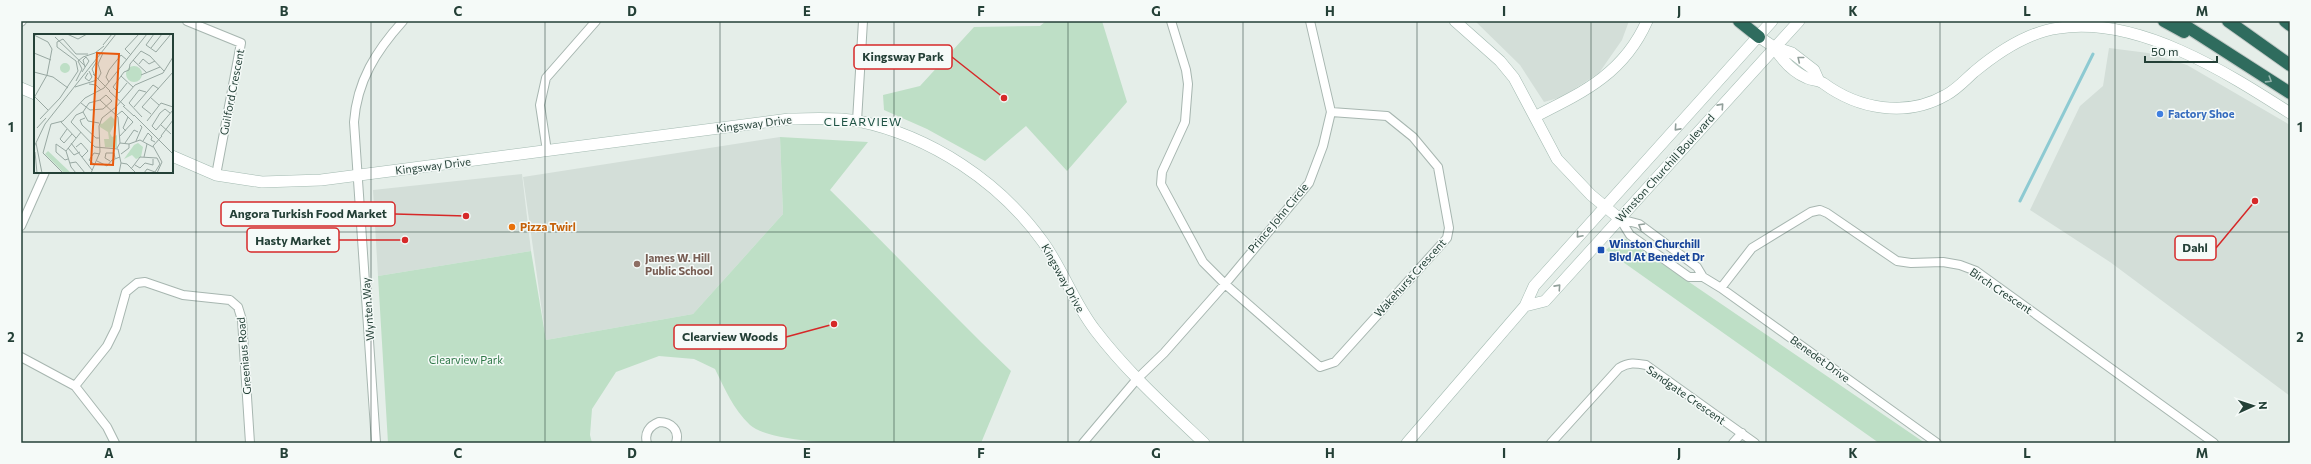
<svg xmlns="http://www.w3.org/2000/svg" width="2311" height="464" viewBox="0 0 2311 464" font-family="Commissioner,sans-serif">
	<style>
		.built { fill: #d3ded8 }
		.green { fill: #bedfc6 }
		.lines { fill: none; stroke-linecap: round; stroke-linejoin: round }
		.stream { stroke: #8dcad2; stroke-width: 3 }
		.street-casing { stroke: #a7b6b0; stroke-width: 10 }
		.secondary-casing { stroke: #a3bab1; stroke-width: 12 }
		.highway-casing { stroke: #c2cac7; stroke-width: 14 }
		.street { stroke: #fff; stroke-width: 8 }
		.secondary { stroke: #fff; stroke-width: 11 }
		.highway { stroke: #2f6c5e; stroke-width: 12 }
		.oneway { stroke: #92a09b }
		.oneway2 { stroke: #92b3ab }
		.grid { fill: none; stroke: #244037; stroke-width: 1; stroke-opacity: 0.55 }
		.shop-dot { fill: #3f7fe0; stroke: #f5faf8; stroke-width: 1.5 }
		.food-dot { fill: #e8710a; stroke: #f5faf8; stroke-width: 1.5 }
		.transit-dot { fill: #1a4fb4; stroke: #f5faf8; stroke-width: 1.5 }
		.education-dot { fill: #8d6e63; stroke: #f5faf8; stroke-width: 1.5 }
		.labels { text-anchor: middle; stroke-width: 3; stroke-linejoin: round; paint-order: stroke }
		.street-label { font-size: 11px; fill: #244037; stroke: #f5faf8 }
		.shop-label { font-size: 11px; font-weight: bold; fill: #366cbe; stroke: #f5faf8; text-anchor: start }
		.food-label { font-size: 11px; font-weight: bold; fill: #c56008; stroke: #f5faf8; text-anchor: start }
		.transit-label { font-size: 11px; font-weight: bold; fill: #164399; stroke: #f5faf8; text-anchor: start }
		.education-label { font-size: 11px; font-weight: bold; fill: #785e54; stroke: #f5faf8; text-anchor: start }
		.park-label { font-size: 11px; fill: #2e7747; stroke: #f5faf8 }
		.neighbourhood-label { font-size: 12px; letter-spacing: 1px; fill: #1f5244; stroke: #f5faf8 }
		.inset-road { fill: none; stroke: #98a8a2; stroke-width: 1 }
		.view { fill: #e8590c; fill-opacity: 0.15; stroke: #e8590c; stroke-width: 2 }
		.inset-edge { fill: none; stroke: #244037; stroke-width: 2 }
		.leader { fill: none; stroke: #d62828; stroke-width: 1.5 }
		.callout-dot { fill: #d62828; stroke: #f5faf8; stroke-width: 1.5 }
		.callout { fill: #f5faf8; stroke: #d62828; stroke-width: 1.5 }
		.callout-label { font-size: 12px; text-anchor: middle; font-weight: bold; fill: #244037 }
		.neatline { fill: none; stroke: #244037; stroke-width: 1.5 }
		.grid-label { font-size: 13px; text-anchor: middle; font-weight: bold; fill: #244037 }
	</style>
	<rect width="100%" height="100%" fill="#e5eee9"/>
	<path class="built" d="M1475,21h154l-7,19 -23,33 -37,24 -18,5 -24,-37z
		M2109,48l39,5 39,12 103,60v271l-180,-134 -80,-52 50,-104 23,-20z
		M780,137l3,77 -90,100 -147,26 -23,-163z
		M522,174l9,77 -153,25 -5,-86z"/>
	<path class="green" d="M1046,21h56l25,81 -60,69 -41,-45 -41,35 -58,-32 -43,-19 -1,-15 37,-9 54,-59 66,-1z
		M780,137l88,5 -38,48c62,60 119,122 181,181l-30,72c-44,0 -202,8 -231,-18 -17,-16 -25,-36 -35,-56l-21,-10 -35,-3 -43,16 -24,37 -2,26 2,8h-204l-10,-167 153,-25 15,89 147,-26 90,-100z
		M1618,239h8l299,204h-46l-273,-193z"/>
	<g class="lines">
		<path class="stream" d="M2020,201l73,-147"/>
		<g class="street-casing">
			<path id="street" d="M187,21l54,22 -25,132
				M1171,21l15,49 2,14 -3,38 -23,50 -1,12 42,78 22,22 95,83 15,-5 112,-124 2,-10 -11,-61 -25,-30 -26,-21 -56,-4
				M21,22l1,-1
				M857,121l6,-100
				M547,151l-7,-46 6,-27 50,-57
				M1620,219l10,16 59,42h14l18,11 216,155
				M1620,219l19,5 58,43 6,10
				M21,226l24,-54
				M1721,288l31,-40 59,-36 9,-2 7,3 70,48 14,2 32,-1 17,3 16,6 238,172
				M21,357l54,29 32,41 8,16
				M75,386l32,-40 9,-18 10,-36 11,-9 8,-1 38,13 47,5 8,7 4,13 8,123
				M376,443l-22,-321c3,-41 22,-71 49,-101
				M647,443c-3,-10 2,-17 12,-21 12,0 21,8 17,21
				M1083,443l54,-64 27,-26 61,-69 84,-101 14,-37 8,-34 -21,-91
				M1551,443l68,-75c10,-6 16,-5 27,-3l109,78
				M1733,443l9,-10"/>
		</g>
		<g class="secondary-casing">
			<path id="secondary" d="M1455,21l45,40 14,17 43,81 34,36 29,24
				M1759,37l15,10 18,6 22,17 4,9
				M1774,47c8,13 19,25 33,31 6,3 10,1 16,5 35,26 83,35 123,12 10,-5 19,-15 28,-23 24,-20 53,-40 85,-44 79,-12 167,44 231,85
				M21,88l14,6
				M1536,116c48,-24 88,-43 111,-95
				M172,156l44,19 46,7 59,-2 468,-61c22,0 46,-2 69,2 73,15 142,61 185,121 20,28 31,61 52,88 32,42 71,77 109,113
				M1525,306l20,-5 254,-280
				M1407,443l118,-137 9,-20 238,-265"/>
		</g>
		<g class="highway-casing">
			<path id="highway" d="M1739,21l20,16
				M2164,21l20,11
				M2178,21l112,72
				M2228,21l62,44
				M2285,21l5,4"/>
		</g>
		<use href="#street" class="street"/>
		<use href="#secondary" class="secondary"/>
		<use href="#highway" class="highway"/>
	</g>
	<defs><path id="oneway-chevron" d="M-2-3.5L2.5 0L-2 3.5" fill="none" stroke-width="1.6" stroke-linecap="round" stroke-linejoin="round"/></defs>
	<g class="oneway">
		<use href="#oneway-chevron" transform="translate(1800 59) rotate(-141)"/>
		<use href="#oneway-chevron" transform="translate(1721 106) rotate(-48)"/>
		<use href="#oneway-chevron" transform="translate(1677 128) rotate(132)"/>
		<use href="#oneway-chevron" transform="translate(1641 226) rotate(-149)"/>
		<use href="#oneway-chevron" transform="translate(1579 235) rotate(131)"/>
		<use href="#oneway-chevron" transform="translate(1558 287) rotate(-48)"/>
	</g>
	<use class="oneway2" href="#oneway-chevron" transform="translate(2269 80) rotate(32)"/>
	<path class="grid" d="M196,21v422M371,21v422M545,21v422M720,21v422M894,21v422M1068,21v422M1243,21v422M1417,21v422M1591,21v422M1766,21v422M1940,21v422M2115,21v422M21,232h2269"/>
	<circle class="shop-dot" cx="2160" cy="114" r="4"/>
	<circle class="food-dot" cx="512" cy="227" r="4"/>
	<rect class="transit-dot" x="1597" y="246" width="8" height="8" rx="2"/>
	<circle class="education-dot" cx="637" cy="264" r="4"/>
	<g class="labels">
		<g class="street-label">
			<text transform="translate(232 92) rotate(-79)" y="4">Guilford Crescent</text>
			<text transform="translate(754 124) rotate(-7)" y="4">Kingsway Drive</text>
			<text transform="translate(433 166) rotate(-7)" y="4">Kingsway Drive</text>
			<text transform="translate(1665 168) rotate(-48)" y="4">Winston Churchill Boulevard</text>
			<text transform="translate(1278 218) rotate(-50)" y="4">Prince John Circle</text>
			<text transform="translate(1063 278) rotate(61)" y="4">Kingsway Drive</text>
			<text transform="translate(1410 278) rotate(-48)" y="4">Wakehurst Crescent</text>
			<text transform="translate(2001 291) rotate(34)" y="4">Birch Crescent</text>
			<text transform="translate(368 309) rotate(-94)" y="4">Wynten Way</text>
			<text transform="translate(244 356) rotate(-95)" y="4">Greeniaus Road</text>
			<text transform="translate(1820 359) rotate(36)" y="4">Benedet Drive</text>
			<text transform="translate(1686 395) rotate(35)" y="4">Sandgate Crescent</text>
		</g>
		<g class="shop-label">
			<text x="2168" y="118">Factory Shoe</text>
		</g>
		<g class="food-label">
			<text x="520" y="231">Pizza Twirl</text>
		</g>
		<g class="transit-label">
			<text x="1609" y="248">Winston Churchill<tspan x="1609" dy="13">Blvd At Benedet Dr</tspan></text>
		</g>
		<g class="education-label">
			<text x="645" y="262">James W. Hill<tspan x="645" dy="13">Public School</tspan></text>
		</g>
		<g class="park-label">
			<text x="466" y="364">Clearview Park</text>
		</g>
		<g class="neighbourhood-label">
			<text x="863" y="126">CLEARVIEW</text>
		</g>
	</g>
	<g transform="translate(34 34)">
		<rect width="139" height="139" fill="#e5eee9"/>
		<path d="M26 34a5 5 0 1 1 10 0a5 5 0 1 1-10 0ZM92 40a8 8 0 1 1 16 0a8 8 0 1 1-16 0ZM77,82l5,5 -6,12 2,4 5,-2v13l-12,-1 -1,-8h5l-1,-7 -8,-5v-4l2,1zM104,109l5,4 -2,10 -5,2 -4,-4 -8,4 10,-14zM14,117l23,22h-7l-19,-19z" fill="#bedfc6"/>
		<path class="inset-road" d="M33,0l11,5 9,-5M120,0l-8,11 10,7 15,-18M0,1l14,7 4,7 -5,26 -13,23M21,3l30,29M69,11l9,-11M117,14l11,-14M0,19l17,7M97,21l-6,-6 14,-15M99,26l14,13M105,30l4,-5 6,5 6,-3M0,38l19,5 15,11M48,38l7,-11 -3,-4 -3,3 2,7M54,39l-3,5 4,3 3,-4 -3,-6M59,40l17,17M107,41l19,-8M61,42l-3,-7 5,-8M87,42l12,11M64,45l3,-6 -3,-9 5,-11M42,47l6,-12 -4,-8 5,-4 12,-4 9,-7M75,48l-3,-5 3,-7 12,-15 6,5M93,49l-8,10 -6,-6 11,-15 5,-2 1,-6 11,-13 9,5 14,15M55,50l7,1 5,5M41,53l22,-7M75,57l16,15M0,62l14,14M116,63l9,8M47,69l9,7 13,-1 9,-8 -6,-6 -6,5M89,72l11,10M100,73l19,-22 6,4M49,78l-7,3 -5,7 24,25 23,2 3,14 -2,10M136,79l-5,-4 -5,4 -8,13 4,4 17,-20M117,80l-9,-7 31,-35M83,81l5,-4 11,11 -14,15M100,81l39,39M108,83l-13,-14 10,-13 7,2M51,84l-5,2 2,5 14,13h4M6,85l20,-21 18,-27 -2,-10 -19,-14v-5l6,-3 13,15h12M113,87l14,-18 12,4M27,88l15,16M65,89l-11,-2 -5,-9 6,-9 11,-3 18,17 2,26 -3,5M127,91l10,9M3,94l9,-10M33,95l-7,10 4,4 8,-9M92,97l-3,-3 5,-11M127,102l12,-16M102,107l6,-14 -2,-2M109,107l5,-8 4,4 -1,3 4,2M2,109l6,30M37,109l21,27M86,109l9,1 11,-4 13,7M91,109l9,-13 4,2M0,113l11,-23 71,-90M42,113l5,-4 7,8 -6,6M34,114l6,7 6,-3M32,117l-10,-7v8l9,8 3,-1M1,118l2,21M87,120l8,-6v-4M110,123l3,-13M63,127l10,5 5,-6 8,-3M76,127l-5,-3 1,-5h8l1,5M36,129l6,-1 9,11M87,129l6,1 9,9M61,131l-6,-5 5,-7 6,1M101,131l5,3 5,-5 8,2v-6M97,135l9,-12 17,1 3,6 -5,8 -8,-3 -3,4M29,139l-20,-20 8,-29 12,-3 22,-23 19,-10 43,-54M42,139l-5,-6 -5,-16 15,-19M57,139l9,-21 -1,-26 3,-8 14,-11 19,-22 28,-12 10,-16M123,139l5,-11 -9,-16 9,-10"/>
		<path class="view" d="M63,19l22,1 -6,111 -22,-1z"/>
		<rect width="139" height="139" class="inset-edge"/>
	</g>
	<path class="leader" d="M1004 98L952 57M466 216L395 214M405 240L339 240M2255 201L2216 248M834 324L786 337"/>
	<g class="callout-dot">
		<circle cx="1004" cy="98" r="4"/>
		<circle cx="466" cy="216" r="4"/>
		<circle cx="405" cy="240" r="4"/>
		<circle cx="2255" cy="201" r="4"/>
		<circle cx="834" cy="324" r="4"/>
	</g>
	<g class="callout">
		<rect x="854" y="45" width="98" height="24" rx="4"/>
		<rect x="221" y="202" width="174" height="24" rx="4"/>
		<rect x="247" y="228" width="92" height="24" rx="4"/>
		<rect x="2175" y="236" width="41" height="24" rx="4"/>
		<rect x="674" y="325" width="112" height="24" rx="4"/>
	</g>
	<g class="callout-label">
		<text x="903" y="61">Kingsway Park</text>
		<text x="308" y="218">Angora Turkish Food Market</text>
		<text x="293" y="245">Hasty Market</text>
		<text x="2195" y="252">Dahl</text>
		<text x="730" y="341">Clearview Woods</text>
	</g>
	<rect width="2311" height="464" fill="none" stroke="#f5faf8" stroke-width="44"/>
	<g transform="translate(2253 406) rotate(87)" stroke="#f5faf8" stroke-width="3" paint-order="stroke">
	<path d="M0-3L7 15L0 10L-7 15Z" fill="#244037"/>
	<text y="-6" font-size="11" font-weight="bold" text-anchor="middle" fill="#244037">N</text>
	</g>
	<path d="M2145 56v6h72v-6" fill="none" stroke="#244037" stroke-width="2"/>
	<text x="2151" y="56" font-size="12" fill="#244037" stroke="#f5faf8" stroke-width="3" paint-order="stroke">50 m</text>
	<rect x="22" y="22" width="2267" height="420" class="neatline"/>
	<g class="grid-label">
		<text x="109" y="16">A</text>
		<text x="284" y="16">B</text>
		<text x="458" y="16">C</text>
		<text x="632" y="16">D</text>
		<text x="807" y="16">E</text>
		<text x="981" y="16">F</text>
		<text x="1156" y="16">G</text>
		<text x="1330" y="16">H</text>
		<text x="1504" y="16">I</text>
		<text x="1679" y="16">J</text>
		<text x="1853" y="16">K</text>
		<text x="2027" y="16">L</text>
		<text x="2202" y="16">M</text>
		<text x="11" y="132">1</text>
		<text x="2300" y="132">1</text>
		<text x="11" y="342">2</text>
		<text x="2300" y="342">2</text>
		<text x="109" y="458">A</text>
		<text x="284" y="458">B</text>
		<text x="458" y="458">C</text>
		<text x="632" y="458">D</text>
		<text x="807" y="458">E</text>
		<text x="981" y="458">F</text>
		<text x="1156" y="458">G</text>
		<text x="1330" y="458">H</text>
		<text x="1504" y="458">I</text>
		<text x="1679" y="458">J</text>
		<text x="1853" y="458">K</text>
		<text x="2027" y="458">L</text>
		<text x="2202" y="458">M</text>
	</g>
</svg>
